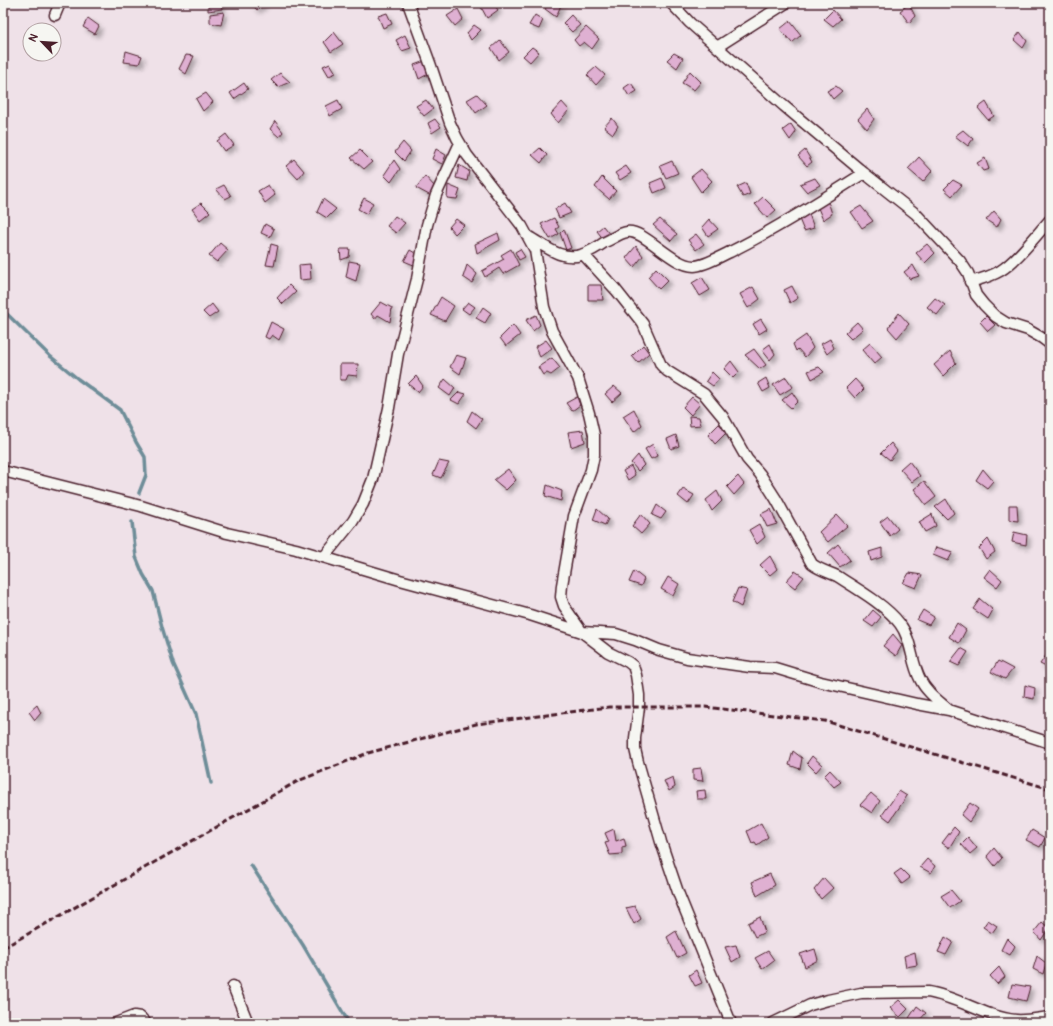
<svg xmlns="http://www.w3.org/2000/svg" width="1053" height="1026" viewBox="0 0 1053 1026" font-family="Pangolin,sans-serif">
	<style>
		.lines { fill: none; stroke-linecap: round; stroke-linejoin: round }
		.stream { stroke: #6e8d98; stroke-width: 3.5 }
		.building { fill: #dfb0d2; stroke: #4a1f2b; filter: url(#shadow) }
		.minor-casing { stroke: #4a1f2b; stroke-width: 13 }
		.minor { stroke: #f6f6f2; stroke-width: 10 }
		.rail { stroke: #4a1f2b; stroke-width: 3; stroke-dasharray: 6 3; stroke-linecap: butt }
	</style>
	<defs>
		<filter id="shadow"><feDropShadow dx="3.5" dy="3.5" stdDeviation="2" flood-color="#0004"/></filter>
	</defs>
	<rect width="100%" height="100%" fill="#efe1e8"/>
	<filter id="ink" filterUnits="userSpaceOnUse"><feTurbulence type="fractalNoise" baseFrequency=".025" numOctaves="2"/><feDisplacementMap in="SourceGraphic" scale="8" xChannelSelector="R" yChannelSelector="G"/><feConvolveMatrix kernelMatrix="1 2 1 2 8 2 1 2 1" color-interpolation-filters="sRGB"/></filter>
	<g filter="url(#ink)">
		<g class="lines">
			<path class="stream" d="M3,310l47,46 28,23 42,31 16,32 9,15 1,18 -7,18
				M132,522l4,35 7,17 10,17 9,36 11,36 23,51 15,69
				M251,865l52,80 46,78"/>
		</g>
		<path class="building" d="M208,3h13l1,6 -14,2z
			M251,3h12l1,1 -7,6z
			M489,3h4l5,7 -11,8 -6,-11z
			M549,3h9l3,2 -5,12 -11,-8z
			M909,4l6,12 -6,7 -9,-12z
			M458,9l5,10 -8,7 -8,-10z
			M833,10l8,9 -8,7 -9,-7z
			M224,12l-3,13 -11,-2v-9z
			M387,13l5,11 -9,4 -5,-12z
			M535,15l8,5 -4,9 -10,-4z
			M571,15l9,10 -8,7 -9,-9z
			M88,18l11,8 -4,8 -12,-7z
			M790,21l11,14 -9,8 -12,-14z
			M474,25l7,5 -10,10 -4,-7z
			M586,27l13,12 -7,10 -8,-7 -5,4 -5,-6z
			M334,32l9,12 -12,8 -7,-10z
			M1020,32l7,9 -4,7 -9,-8z
			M405,35l6,13 -9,3 -6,-11z
			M500,40l9,12 -10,8 -8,-12z
			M532,47l7,5 -9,10 -7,-6z
			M126,51l16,5 -3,8 -15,-2z
			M674,53l9,5 -6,10 -10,-8z
			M186,55l8,1 -8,18 -7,-5z
			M425,61l5,12 -11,6 -5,-14z
			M330,63l6,10 -7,3 -6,-10z
			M596,67l9,8 -9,10 -9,-10z
			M690,71l11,11 -7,8 -12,-7z
			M280,73l10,9 -12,5 -7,-7z
			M244,83l4,6 -14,10 -4,-6z
			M631,83l6,8 -8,5 -5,-8z
			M836,86l6,5 -9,8 -6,-8z
			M206,93l7,9 -10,9 -7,-12z
			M477,94l10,11 -11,8 -9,-13z
			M338,100l4,9 -12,7 -4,-10z
			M426,100l7,9 -9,7 -8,-10z
			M562,102l7,8 -11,13 -7,-9z
			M986,102l8,14 -6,4 -10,-12z
			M867,109l7,10 -7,10 -9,-10z
			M612,118l6,8 -5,8 -9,-7z
			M435,119l6,8 -9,6 -4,-10z
			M275,121l8,11 -4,5 -9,-8z
			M791,124l5,8 -6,8 -7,-10z
			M963,130l10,9 -5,7 -13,-10z
			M226,134l8,11 -10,6 -7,-10z
			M403,142l8,9 -7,10 -9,-9z
			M540,148l7,7 -6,8 -9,-8z
			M436,149l10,6 -4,9 -10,-5z
			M360,150l12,12 -8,7 -13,-11z
			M805,150l7,12 -5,4 -9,-10z
			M919,157l13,14 -9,11 -15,-13z
			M985,158l4,11 -6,2 -6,-8z
			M294,159l10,12 -6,8 -12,-13z
			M394,160l6,9 -9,13 -7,-7z
			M672,161l6,12 -12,5 -6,-12z
			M459,165l10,6 -2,10 -11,-3z
			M626,166l5,7 -11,7 -5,-7z
			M701,169l11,12 -11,11 -10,-15z
			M425,176l10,11 -4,9 -15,-8z
			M602,177l14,14 -7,8 -14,-12z
			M662,178l4,10 -12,5 -4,-10z
			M815,178l5,7 -13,7 -7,-8z
			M953,180l9,5 -10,11 -8,-7z
			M746,183l4,11 -7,3 -6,-10z
			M224,185l7,11 -6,3 -9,-10z
			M268,185l7,10 -10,8 -7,-12z
			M448,185l12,5 -3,9 -10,-1z
			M763,197l13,13 -9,8 -12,-14z
			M364,198l9,5 -6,11 -9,-5z
			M323,199l13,10 -9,9 -10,-6z
			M828,201l4,13 -9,6 -5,-12z
			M201,203l9,9 -10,8 -8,-11z
			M565,203l6,10 -12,5 -4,-9z
			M861,206l12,15 -11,7 -11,-16z
			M994,211l7,8 -4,8 -11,-7z
			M809,214l5,14 -10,3 -5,-12z
			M395,216l10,7 -9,10 -9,-7z
			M554,218l5,9 -3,2 3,5 -9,5 -9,-15z
			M456,219l8,6 -9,9 -6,-7z
			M660,219l17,15 -6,7 -18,-16z
			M709,219l9,10 -10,7 -6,-9z
			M265,224l9,5 -4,8 -9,-4z
			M603,226l7,9 -6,5 -7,-9z
			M564,229l7,19 -5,2 -6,-17z
			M498,233l2,7 -23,13 -2,-9z
			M696,234l8,10 -8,6 -8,-10z
			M220,243l8,7 -11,12 -8,-6z
			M271,244l7,2 -4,20 -8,-1z
			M927,244l8,9 -10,10 -9,-10z
			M636,246l7,10 -9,11 -8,-9z
			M340,249h10l-1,8 -8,3z
			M511,249l8,16 -16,9 -4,-6 -14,9 -3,-6 22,-12 -3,-4z
			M520,249l5,8 -6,3 -4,-8z
			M410,250l10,6 -4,10 -12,-5z
			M349,261l11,2 -4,18 -10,-4z
			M310,264l1,15 -11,1 -1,-15z
			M467,265l10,9 -5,9 -9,-6z
			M913,265l6,11 -9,3 -6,-7z
			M656,268l12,12 -9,9 -11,-12z
			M702,277l8,13 -10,6 -8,-13z
			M289,285l7,7 -13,12 -6,-6z
			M588,285h13l2,15h-15z
			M792,286l6,12 -8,5 -6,-13z
			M753,287l7,12 -12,9 -8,-14z
			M441,297l13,9 -9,15 -14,-6z
			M935,298l10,7 -8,10 -10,-8z
			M381,302l11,6 -2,14 -12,-7 -3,4 -4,-5z
			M468,302l7,5 -6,7 -7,-5z
			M212,304l6,8 -9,6 -6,-6z
			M483,307l8,6 -6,10 -9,-5z
			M899,313l10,11 -12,14 -9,-10z
			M536,315l4,10 -7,6 -7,-11z
			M986,316l9,9 -7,6 -8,-9z
			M761,319l6,10 -8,5 -6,-10z
			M271,322l13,7 -5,11 -7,-5 -3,4 -4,-2z
			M857,322l6,7 -12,10 -6,-6z
			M513,325l7,10 -14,11 -6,-8z
			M806,335l7,13 -8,9 -7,-8 -2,2 -3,-7z
			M830,339l4,9 -7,6 -6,-10z
			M546,340l6,8 -12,9 -5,-10z
			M870,343l12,14 -8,7 -12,-14z
			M770,344l5,10 -5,6 -8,-10z
			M643,345l6,8 -11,10 -6,-7z
			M754,349l12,16 -6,4 -15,-14z
			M950,351l6,12 -13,13 -9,-11z
			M456,355l10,3 -6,16 -10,-7z
			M552,358l8,10 -9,7 -4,-2 -4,2 -5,-8z
			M731,361l8,11 -6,6 -9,-9z
			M340,364h18l-1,12 -9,-1 -2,5h-6z
			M819,367l5,5 -12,7 -4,-8z
			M712,372l7,7 -6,7 -7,-5z
			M416,376l7,10 -5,6 -10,-8z
			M786,377l7,10 -13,8 -7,-10z
			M766,378l4,10 -7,4 -5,-9z
			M445,379l10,9 -5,8 -11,-8z
			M855,379l9,10 -9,9 -9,-10z
			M614,386l8,7 -10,9 -7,-8z
			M459,392l7,2 -7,10 -8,-4z
			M792,392l6,9 -7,7 -9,-8z
			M577,397l3,8 -8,6 -6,-8z
			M692,397l8,7 -9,11 -8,-8z
			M634,409l8,16 -8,7 -11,-16z
			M472,411l10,8 -6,9 -9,-7z
			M689,416l10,1 2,8 -11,1z
			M719,424l9,7 -13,13 -7,-9z
			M583,430l2,12 -14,5 -3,-15z
			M676,435l3,11 -8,3 -4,-10z
			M891,443l6,8 -7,9 -9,-7z
			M653,444l4,12 -6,3 -6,-10z
			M638,455l6,10 -6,6 -7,-8z
			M439,461l10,2 -8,15 -8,-3z
			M909,461l11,15 -8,6 -12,-13z
			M631,466l4,9 -7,5 -5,-9z
			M508,469l8,11 -10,10 -12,-10z
			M983,469l10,12 -6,7 -11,-8z
			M738,476l6,8 -10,11 -7,-8z
			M924,481l12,16 -10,8 -12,-16z
			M547,485l15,6 -1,10 -16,-5z
			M683,489l11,6 -6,9 -10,-8z
			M717,491l5,10 -10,10 -6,-11z
			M946,499l8,14 -7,6 -12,-12z
			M657,505l9,7 -5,7 -9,-4z
			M1009,505h8l1,16 -9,-1z
			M597,509l11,10 -3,6 -12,-5z
			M771,509l6,15 -10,3 -6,-13z
			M641,514l9,10 -9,10 -9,-8z
			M932,514l4,12 -11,6 -6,-10z
			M837,515l10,11 -19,16 -9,-10z
			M888,516l10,13 -8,7 -10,-14z
			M759,524l6,13 -8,7 -8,-14z
			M1014,532l13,3 -1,10 -14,-3z
			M988,539l7,13 -9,7 -7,-11z
			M838,544l12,16 -10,7 -12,-14z
			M936,547l17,5 -5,9 -15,-6z
			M882,548v9l-11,4 -2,-9z
			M770,556l7,13 -7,6 -10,-10z
			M990,569l12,11 -5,7 -13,-10z
			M634,571l10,8 -3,7 -12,-4z
			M795,571l9,6 -9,11 -9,-7z
			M909,573l13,2 -6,13 -13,-5z
			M668,577l11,7 -6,12 -12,-7z
			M738,588l9,2 -6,17 -9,-5z
			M980,599l13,11 -5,9 -15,-10z
			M873,610l8,7 -8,10 -9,-6z
			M923,610l11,7 -5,8 -12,-5z
			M957,623l9,7 -7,13 -10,-6z
			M893,634l9,11 -6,11 -13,-10z
			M961,648l7,4 -9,14 -9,-4z
			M1047,654l3,2v13l-10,-5z
			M998,661l15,8 -8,10 -14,-7z
			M1025,685l10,3 -1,11 -10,-2z
			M37,705l4,8 -6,7 -6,-8z
			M793,751l9,7 -2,11 -11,-4z
			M812,756l10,9 -6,7 -9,-9z
			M701,768l2,13 -10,-1v-11z
			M830,770l11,12 -7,5 -10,-11z
			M673,777l2,10 -6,4 -5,-10z
			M705,790l1,9h-9l-1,-8z
			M899,791l8,5 -17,25 -8,-6z
			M871,793l9,8 -8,12 -12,-8z
			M970,803l8,6 -9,13 -8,-7z
			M761,823l7,14 -11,8 -2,-3 -3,1 -5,-12z
			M954,827l5,5 -10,16 -7,-5z
			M614,829l2,12 8,-3 2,8 -4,1v7l-12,1 -5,-12 4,-1 -4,-9z
			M1032,830l13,8 -5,9 -14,-7z
			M968,837l9,11 -7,6 -9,-10z
			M994,848l8,10 -7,8 -8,-10z
			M927,859l8,7 -4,7 -11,-6z
			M901,869l9,9 -8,6 -8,-10z
			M770,874l5,11 -18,11 -5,-14z
			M824,878l9,10 -12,11 -7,-9z
			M1050,882v14l-7,-4z
			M951,890l9,11 -10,7 -9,-12z
			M635,906l6,13 -7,5 -8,-16z
			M760,917l5,15 -10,5 -7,-14z
			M988,920l9,6 -5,7 -9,-6z
			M1042,922l7,6 -8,12 -7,-8z
			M676,931l10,22 -9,5 -10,-21z
			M945,937l8,5 -7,13 -8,-3z
			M1007,938l8,8 -5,9 -9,-5z
			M736,945l4,12 -8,5 -7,-15z
			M815,949l3,11 -13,7 -5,-13z
			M768,951l6,9 -12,9 -7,-11z
			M915,952l2,13 -11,2 -2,-11z
			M1037,956l9,7 -3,11 -10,-5z
			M999,967l6,10 -8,7 -7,-8z
			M696,970l6,13 -7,3 -6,-11z
			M1012,984l18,3 -4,14 -17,-4z
			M899,1000l9,9 -8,8 -10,-9z
			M917,1006l9,7 -9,10h-1l-7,-5z"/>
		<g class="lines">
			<g class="minor-casing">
				<path id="minor" d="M408,3l23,63 19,57 7,15 10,17 55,71 13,24 9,57 8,24 26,47 11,35 5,22v20l-3,15 -17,46 -12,69 -1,12 3,9 18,26 26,20 20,10 5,4 3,9 3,20v12l-4,31v11l3,13 23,80 18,53 52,128
					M671,3l19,20 94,83 80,67 52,41 44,47 8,12 8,22 8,10 11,11 11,7 22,7 14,8 8,6
					M55,15l5,-12
					M717,47l69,-44
					M529,237c16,9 33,24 52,18 8,-3 17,-8 24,-13 7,-3 15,-9 22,-10 17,-3 45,34 67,34 10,0 27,-10 36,-14 46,-23 90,-51 134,-79
					M583,254l33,36 27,34 18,41 6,6 37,23 19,23 24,42 13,15 16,25 36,65c8,6 16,8 25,12 19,12 50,30 63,48 12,16 11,38 20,55 6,13 19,22 29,31
					M970,282c11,-3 20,-5 30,-11 17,-10 36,-36 50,-51
					M3,471l138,35 86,27 69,16 104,31 130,35 52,17 34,2 19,6 24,10 28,8 63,9 25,1 46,14 96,22 32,6 101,33
					M324,557l29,-36 10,-17 10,-25 16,-71 9,-54 19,-75 10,-54 9,-30 24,-52
					M233,986l15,37
					M116,1023l18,-7 6,1 6,6
					M773,1023l37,-18 18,-5 33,-7 67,-1c30,5 57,25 88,28 11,1 23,-2 34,-3"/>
			</g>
			<use href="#minor" class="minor"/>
			<path class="rail" d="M3,948l295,-167 70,-28 108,-29 133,-17h96l120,14 225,68"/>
		</g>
	</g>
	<rect width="1053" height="1026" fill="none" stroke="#f6f6f2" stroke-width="16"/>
	<rect x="8" y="8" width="1037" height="1010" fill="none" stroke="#4a1f2b" stroke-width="1.5" filter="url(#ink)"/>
	<g transform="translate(42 42) rotate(295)"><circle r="19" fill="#f6f6f2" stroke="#b1a0a2"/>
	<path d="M0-3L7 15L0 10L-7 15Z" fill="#4a1f2b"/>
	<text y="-6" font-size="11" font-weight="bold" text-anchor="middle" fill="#4a1f2b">N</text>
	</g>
</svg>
